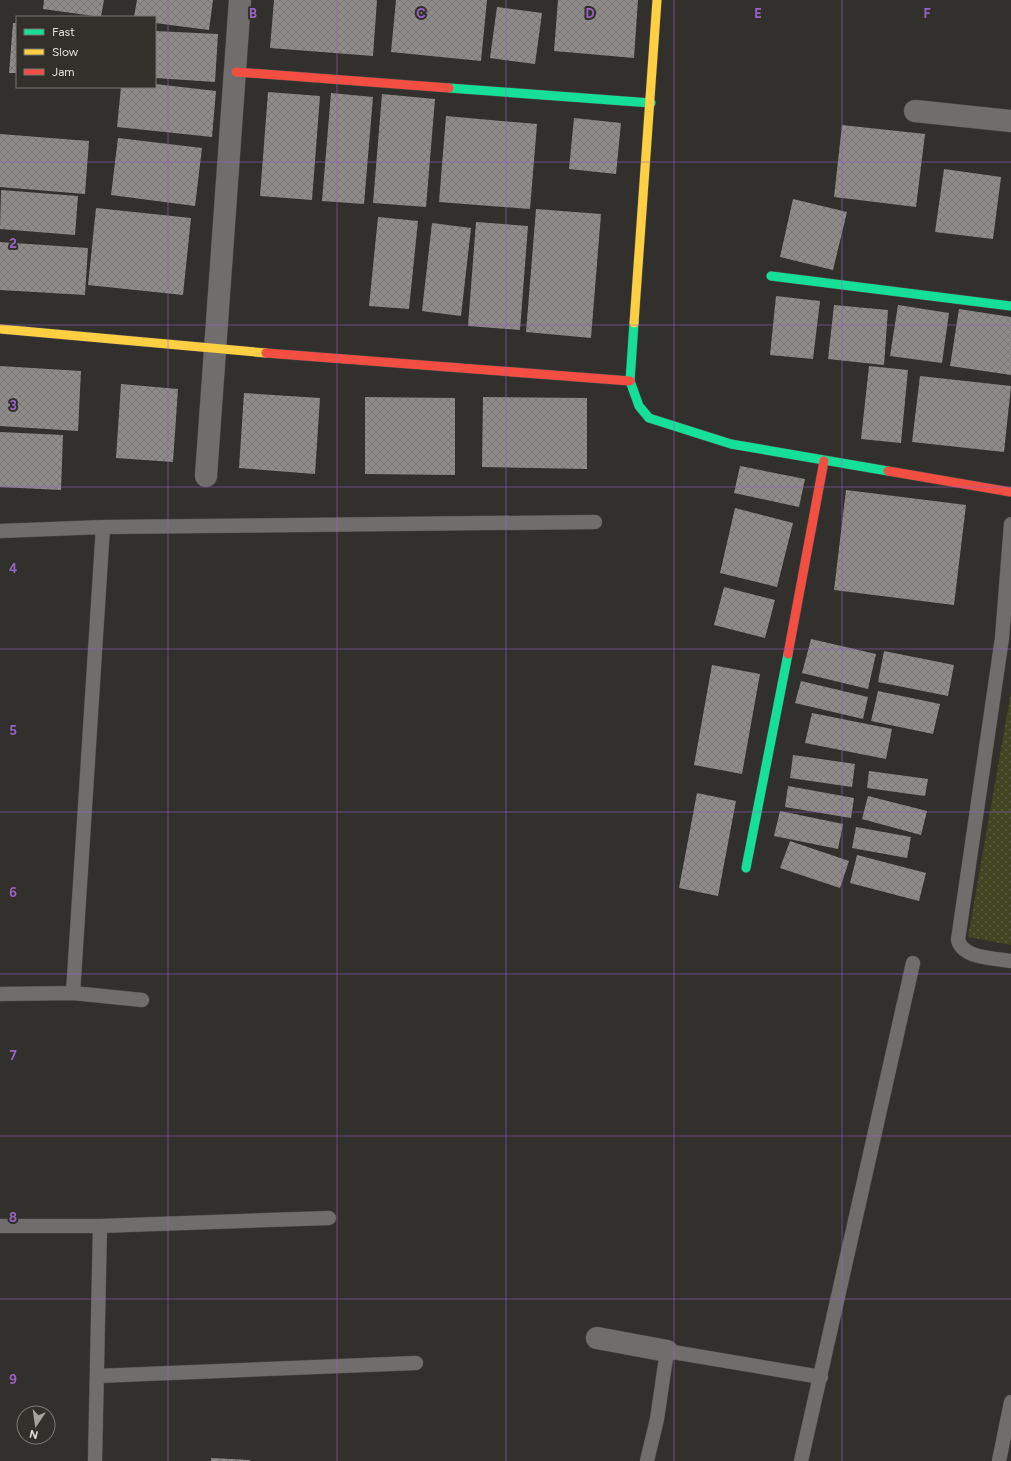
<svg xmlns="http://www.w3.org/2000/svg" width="1011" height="1461" viewBox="0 0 1011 1461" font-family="Figtree,sans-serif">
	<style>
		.grass { fill: url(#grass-dots) }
		.building { fill: url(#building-cross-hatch) }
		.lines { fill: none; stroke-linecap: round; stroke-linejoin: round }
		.lane-casing { stroke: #4e4c49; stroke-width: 15 }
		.street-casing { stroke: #4e4c49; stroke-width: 23 }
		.fast-casing { stroke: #4e4c49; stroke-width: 10 }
		.slow-casing { stroke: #4e4c49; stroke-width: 10 }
		.jam-casing { stroke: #4e4c49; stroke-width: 10 }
		.lane { stroke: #6f6e6c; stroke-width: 14 }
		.street { stroke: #6f6e6c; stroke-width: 22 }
		.fast { stroke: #16e098; stroke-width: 9 }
		.slow { stroke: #ffcf43; stroke-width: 9 }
		.jam { stroke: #f24e42; stroke-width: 9 }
		.grid { fill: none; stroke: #9a62c8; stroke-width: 1; stroke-opacity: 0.55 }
		.grid-label { font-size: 13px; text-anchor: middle; font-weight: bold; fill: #9a62c8; stroke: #33302c; stroke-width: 4; stroke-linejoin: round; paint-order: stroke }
	</style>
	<defs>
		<pattern id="grass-dots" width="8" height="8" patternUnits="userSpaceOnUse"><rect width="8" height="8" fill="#414522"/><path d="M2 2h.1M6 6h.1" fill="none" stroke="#5c5f42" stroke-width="1.8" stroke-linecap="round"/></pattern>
		<pattern id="building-cross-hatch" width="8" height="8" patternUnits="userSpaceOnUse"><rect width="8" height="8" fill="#8e8b89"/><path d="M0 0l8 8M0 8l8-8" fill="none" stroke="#787574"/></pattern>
	</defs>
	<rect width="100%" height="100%" fill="#32302d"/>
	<path class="grass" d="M1011,692v253l-43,-8z"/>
	<path class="building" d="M44,0h60l-3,17 -58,-8z
		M137,0h76l-4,30 -54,-7v-6h-21z
		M274,0h103l-4,56 -103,-8z
		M396,0h91l-6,61 -90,-9z
		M558,0h80l-4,58 -80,-7z
		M497,7l45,6 -7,51 -45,-6z
		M13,23h4v50h-8z
		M155,31l63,3 -3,48 -60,-4z
		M155,84l61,7 -4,46 -95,-10 4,-40h34z
		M268,92l52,4 -8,104 -52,-4z
		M331,93l42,4 -9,107 -42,-3z
		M382,94l53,5 -9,108 -53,-4z
		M446,116l91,8 -7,85 -91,-7z
		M574,118l47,5 -5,51 -47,-5z
		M842,125l83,9 -9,73 -82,-10z
		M0,134l89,7 -4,53 -85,-7z
		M118,138l84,10 -7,58 -84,-11z
		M944,169l57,8 -8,62 -58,-7z
		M1,190l77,6 -3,39 -75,-6z
		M793,199l54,13 -14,58 -53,-13z
		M96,208l95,10 -8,77 -95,-10z
		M536,209l65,5 -10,124 -65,-6z
		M378,217l40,4 -9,88 -40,-3z
		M476,222l52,4 -8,104 -52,-4z
		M432,223l39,5 -10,88 -39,-5z
		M0,242l88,6 -3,47 -85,-5z
		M776,296l44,5 -7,58 -43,-4z
		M834,305l54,5 -4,55 -56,-6z
		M898,305l51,8 -7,50 -52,-7z
		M959,309l52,8v58l-61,-9z
		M0,366l81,5 -3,60 -78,-5z
		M869,366l39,4 -7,73 -40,-4z
		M920,376l91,10 -7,66 -92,-10z
		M121,384l57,5 -5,73 -57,-4z
		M244,393l76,5 -5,76 -76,-6z
		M365,397l90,1v77l-90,-1z
		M483,397l104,1v71l-105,-2z
		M0,432l63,3 -2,55 -61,-3z
		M740,466l65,13 -6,28 -65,-14z
		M846,490l120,15 -12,100 -120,-15z
		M735,508l58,15 -16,64 -57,-14z
		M724,587l51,13 -10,38 -51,-13z
		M811,639l65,15 -8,35 -66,-16z
		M884,651l70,14 -6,31 -70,-14z
		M712,665l48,9 -18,100 -48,-9z
		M801,681l67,16 -5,22 -68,-16z
		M878,691l62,13 -7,30 -62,-13z
		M812,713l80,16 -6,30 -81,-16z
		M793,755l62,9 -3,23 -62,-9z
		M869,771l59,8 -3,17 -58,-8z
		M788,786l66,12 -3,20 -66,-11z
		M697,793l39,8 -18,95 -39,-8z
		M868,796l59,15 -6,24 -59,-16z
		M780,811l63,13 -5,25 -64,-13z
		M856,827l55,10 -4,21 -55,-10z
		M790,841l59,20 -9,27 -60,-20z
		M857,855l69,18 -7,28 -69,-18z
		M211,1458l39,2v1h-39z"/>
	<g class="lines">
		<g class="lane-casing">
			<path id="lane" d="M1011,524l-9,114 -44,302c5,19 37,18 53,21
				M103,527l492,-5
				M0,531l103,-4 -30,466
				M0,994l73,-1 69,7
				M0,1226h100l229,-8
				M97,1376l319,-13
				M95,1461l5,-235
				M647,1461l10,-42 10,-68 154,26
				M801,1461l112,-498
				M999,1461l12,-59"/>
		</g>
		<g class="street-casing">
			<path id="street" d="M915,111l96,10
				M206,476l34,-476
				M597,1338l70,13"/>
		</g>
		<g class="fast-casing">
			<path id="fast" d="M449,88l202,15
				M771,276l240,30
				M634,323l-4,58 9,25 10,12 82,26 157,27
				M746,868l42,-214"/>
		</g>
		<g class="slow-casing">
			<path id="slow" d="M634,323l23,-323
				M0,329l266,24"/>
		</g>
		<g class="jam-casing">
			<path id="jam" d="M236,72l213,16
				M266,353l364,28
				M888,471l123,21
				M788,654l36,-193"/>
		</g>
		<use href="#lane" class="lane"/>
		<use href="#street" class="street"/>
		<use href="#fast" class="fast"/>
		<use href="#slow" class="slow"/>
		<use href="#jam" class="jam"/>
	</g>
	<path class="grid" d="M168,0v1461M337,0v1461M506,0v1461M674,0v1461M842,0v1461M0,162h1011M0,325h1011M0,487h1011M0,649h1011M0,812h1011M0,974h1011M0,1136h1011M0,1299h1011"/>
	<g class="grid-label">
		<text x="253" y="18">B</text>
		<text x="421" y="18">C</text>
		<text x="590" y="18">D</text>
		<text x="758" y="18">E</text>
		<text x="927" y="18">F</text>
		<text x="13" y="248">2</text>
		<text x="13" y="410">3</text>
		<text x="13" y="573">4</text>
		<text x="13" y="735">5</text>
		<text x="13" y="897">6</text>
		<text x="13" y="1060">7</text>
		<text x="13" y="1222">8</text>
		<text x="13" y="1384">9</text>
	</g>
	<rect x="16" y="16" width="140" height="72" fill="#33302c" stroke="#797672"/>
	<rect x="24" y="29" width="20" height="6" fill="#16e098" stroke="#797672"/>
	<text x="52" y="36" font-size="12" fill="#e1dfdc">Fast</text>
	<rect x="24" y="49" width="20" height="6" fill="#ffcf43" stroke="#797672"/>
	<text x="52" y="56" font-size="12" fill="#e1dfdc">Slow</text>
	<rect x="24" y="69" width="20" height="6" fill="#f24e42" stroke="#797672"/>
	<text x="52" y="76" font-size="12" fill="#e1dfdc">Jam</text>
	<g transform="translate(36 1425) rotate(193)"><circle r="19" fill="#33302c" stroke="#797672"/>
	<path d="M0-3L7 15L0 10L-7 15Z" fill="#a4a29f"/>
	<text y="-6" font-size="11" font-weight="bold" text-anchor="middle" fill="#e1dfdc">N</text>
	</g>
</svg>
